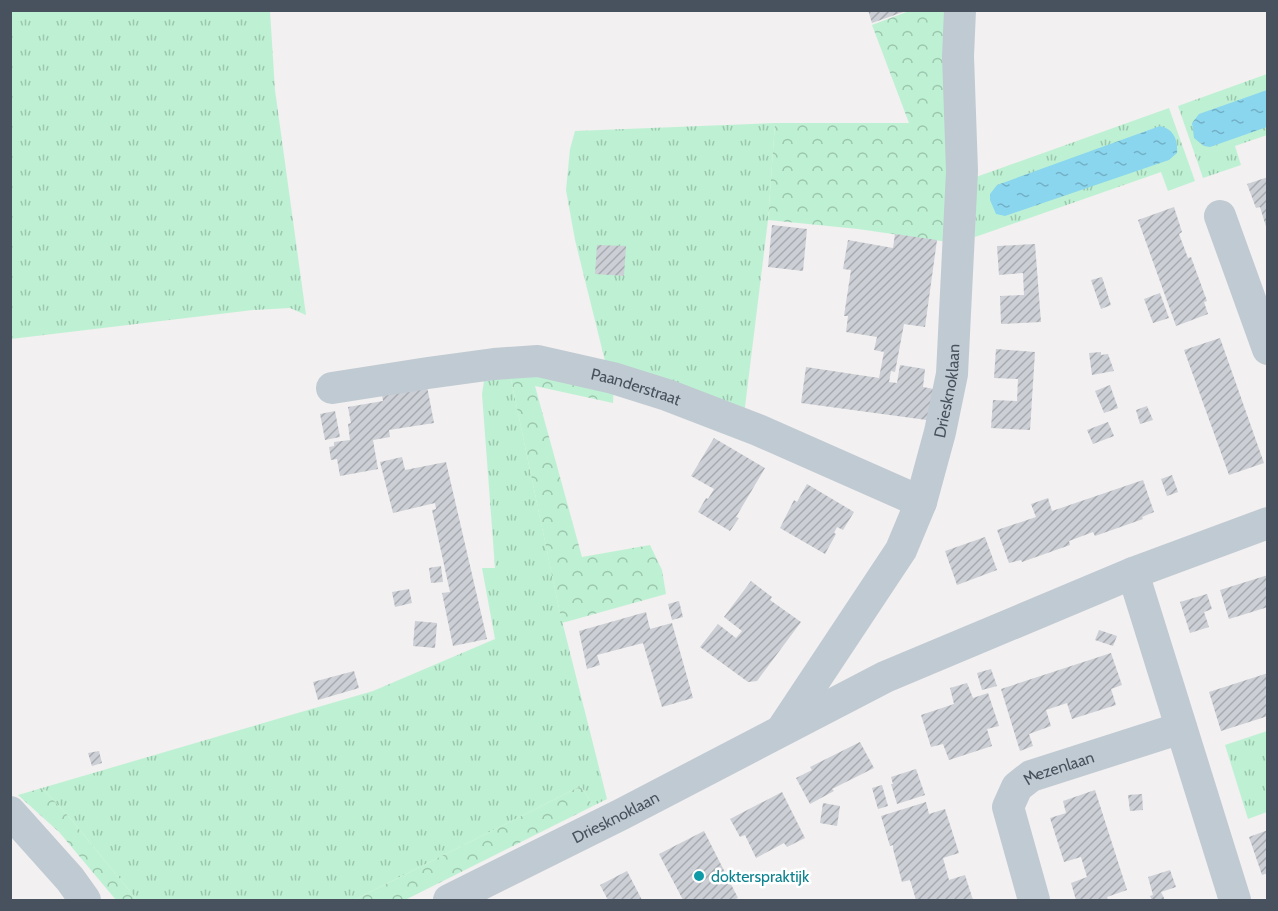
<svg xmlns="http://www.w3.org/2000/svg" width="1278" height="911" viewBox="0 0 1278 911" font-family="Cabin,sans-serif">
	<style>
		.grass { fill: url(#grass-tufts) }
		.forest { fill: url(#forest-crowns) }
		.water { fill: url(#water-ripples) }
		.building { fill: url(#building-hatch) }
		.lines { fill: none; stroke-linecap: round; stroke-linejoin: round }
		.minor { stroke: #c0cad2; stroke-width: 32 }
		.culture-dot { fill: #0f9aa8; stroke: #fff; stroke-width: 2 }
		.labels { text-anchor: middle; stroke-width: 5; stroke-linejoin: round; paint-order: stroke }
		.street-label { font-size: 16px; fill: #47525e; stroke: #fff }
		.culture-label { font-size: 16px; fill: #0d838f; stroke: #fff; text-anchor: start }
	</style>
	<defs>
		<pattern id="grass-tufts" width="24" height="20" patternUnits="userSpaceOnUse" patternTransform="scale(1.5)"><rect width="24" height="20" fill="#bef1d3"/><path d="M3 7l-1-3M5 7V3M7 7l1-3M15 17l-1-3M17 17v-4M19 17l1-3" fill="none" stroke="#9cc6ae"/></pattern>
		<pattern id="forest-crowns" width="20" height="18" patternUnits="userSpaceOnUse" patternTransform="scale(1.5)"><rect width="20" height="18" fill="#bef1d3"/><path d="M2 6a3 3 0 1 1 6 0M12 15a3 3 0 1 1 6 0" fill="none" stroke="#9cc6ae"/></pattern>
		<pattern id="water-ripples" width="26" height="14" patternUnits="userSpaceOnUse" patternTransform="scale(1.5)"><rect width="26" height="14" fill="#8ad6ef"/><path d="M2 4q2-2 4 0t4 0M15 11q2-2 4 0t4 0" fill="none" stroke="#73b0c5"/></pattern>
		<pattern id="building-hatch" width="6" height="6" patternUnits="userSpaceOnUse" patternTransform="scale(1.5)"><rect width="6" height="6" fill="#cccfd5"/><path d="M-1 1l2-2M0 6l6-6M5 7l2-2" fill="none" stroke="#a7abb0"/></pattern>
	</defs>
	<rect width="100%" height="100%" fill="#f2f0f0"/>
	<path class="grass" d="M10,11h260l5,79 31,225 -16,-7 -37,2 -242,29z
		M1267,74v61l-32,11 6,19 -38,13 -25,-72z
		M1169,108l26,73 -27,10 -7,-19 -186,65 1,-60z
		M775,123l-7,97 -24,195 -139,-54 -30,-121 -9,-50 4,-41 5,-18z
		M508,365l52,248 47,186 -14,7 -12,-20 -227,114h-217l-67,-82 -28,-30 331,-97 122,-52 -13,-71h13l-13,-174 4,-26z
		M1267,731v81l-19,7 -23,-74z"/>
	<path class="forest" d="M909,11h42l-3,231 -90,-13 -90,-9 7,-97h134l-37,-98z
		M508,365l106,18 -1,20 -78,-17 47,171 68,-12 12,25 4,24 -104,29z
		M581,786l12,20 -188,94h-51z
		M42,788l28,30 67,82h-21l-57,-68 -41,-37z"/>
	<path class="water" d="M1267,90v37l-57,20 -6,-1 -10,-8 -2,-15 7,-9z
		M1160,126c14,3 18,14 17,27l-8,7 -164,56 -9,-2 -6,-14v-6l7,-9z"/>
	<path class="building" d="M868,10h34l1,2 -31,11z
		M1268,177v53h-1l-7,-23 -4,1 -9,-24z
		M1174,207l8,25 -3,2 9,24 3,-1 16,44 -3,1 4,12 -32,12 -38,-106z
		M772,225l35,4 -4,42 -35,-4z
		M895,234l42,6 -12,87 -21,-3 -9,48 -4,-1 -2,11 8,1 3,-18 25,4 -2,18 16,3 -5,31 -133,-18 5,-36 73,11 5,-26 -10,-2 3,-13 -31,-5 2,-16h-4l7,-46 -8,-1 5,-29 45,8z
		M1035,244l6,78 -40,2 -1,-28 24,-1 -1,-22 -24,2 -2,-29z
		M597,245l29,1 -2,30 -29,-2z
		M1102,277l9,28 -10,4 -10,-29z
		M1160,293l9,25 -16,5 -9,-24z
		M1220,338l44,125 -35,12 -45,-125z
		M996,349l39,3 -5,78 -39,-2 2,-28 24,1 1,-22 -24,-1z
		M1101,352v3l7,-1 6,17 -22,4 -3,-22z
		M426,381l8,42 -45,7 1,7 -17,3 5,29 -38,7 -3,-17 -6,1 -2,-13 5,-1v-4l16,-2 -2,-16 3,-1 -3,-16 35,-6 -2,-12z
		M1110,385l8,23 -14,5 -9,-22z
		M1147,406l6,14 -13,4 -4,-14z
		M335,411l5,26 -15,3 -5,-26z
		M1108,422l6,14 -21,8 -6,-14z
		M714,438l51,30 -29,49 3,1 -9,13 -32,-19 8,-14 2,1 6,-10 -23,-13z
		M402,457l3,13 41,-8 41,177 -34,7 -11,-53 8,-1 -18,-82 4,-1 -1,-6 -42,10 -13,-51z
		M1172,475l6,17 -11,4 -6,-17z
		M1143,480l11,32 -12,5 1,2 -48,17 -2,-4 -24,9 1,4 -48,17 -1,-2 -12,3 -12,-33 39,-13 -5,-13 17,-6 4,13z
		M807,484l47,28 -11,18 -6,-3 -3,6 2,1 -11,20 -45,-26 14,-28 3,2z
		M985,537l12,33 -40,15 -12,-34z
		M441,566l2,16 -12,1 -2,-15z
		M1268,575v32l-39,12 -9,-29z
		M751,581l21,16 -2,3 31,22 -44,59 -9,1 -48,-35 18,-23 18,14 6,-7 -18,-14z
		M409,589l3,14 -17,4 -3,-15z
		M1207,594l5,15 -8,3 5,15 -19,6 -10,-31z
		M679,601l4,16 -11,3 -4,-16z
		M646,612l4,17 22,-6 21,75 -31,9 -19,-64 -46,12 3,10 -13,4 -8,-38z
		M415,621l22,2 -2,25 -22,-2z
		M1099,630l18,6 -4,10 -18,-6z
		M1111,653l11,32 -11,4 5,16 -44,14 -5,-16 -21,7 5,16 -22,8 4,12 -13,5 -19,-62z
		M991,669l6,17 -15,4 -5,-17z
		M354,671l5,17 -41,12 -5,-18z
		M1268,673v43l-47,15 -12,-39z
		M967,683l6,15 15,-5 11,33 -12,3 5,17 -43,14 -6,-16 -12,3 -10,-32 33,-11 -4,-16z
		M860,742l14,26 -42,21 2,2 -24,13 -14,-26 16,-8 -2,-3z
		M99,751l3,12 -10,3 -4,-13z
		M916,769l9,26 -28,9 -6,-20h2l-2,-7z
		M882,785l6,21 -10,3 -6,-21z
		M1095,790l32,100 -20,7 1,3h-32l-5,-17 16,-6 -6,-20 -17,5 -14,-44 16,-5 -3,-12z
		M782,792l23,46 -18,9 -3,-4 -28,15 -11,-23 -5,2 -10,-18z
		M1142,794l1,16 -13,1 -2,-16z
		M926,802l3,12 16,-5 14,44 -16,5 6,22 16,-5 8,25h-57l-6,-20 -8,2 -9,-33v-4l-3,1 -9,-30z
		M823,803l17,3 -3,20 -17,-3z
		M1268,830v43l-6,2 -13,-38z
		M704,831l34,67 -5,2h-50l-24,-46z
		M1170,870l6,17 -15,5 4,8h-13l-2,-4 3,-1 -5,-18z
		M627,871l15,29h-34l-8,-15z"/>
	<g class="lines">
		<g class="minor">
			<path d="M1220,216l48,133"/>
			<path id="s1" d="M332,388l96,-15 66,-9 44,-3 75,17 54,17 91,35 163,72"/>
			<path d="M1133,573l102,327"/>
			<path id="s2" d="M783,728l118,-178 20,-48 19,-70 12,-58 10,-203 -4,-115 2,-46"/>
			<path d="M10,812l60,67 15,21"/>
			<path id="s3" d="M449,900l173,-86 263,-137 248,-104 135,-50"/>
			<path id="s4" d="M1034,900l-26,-93 9,-20 14,-11 150,-48"/>
		</g>
	</g>
	<circle class="culture-dot" cx="699" cy="876" r="6"/>
	<g class="labels">
		<g class="street-label">
			<text dy="6" stroke="none"><textPath href="#s1" startOffset="309">Paanderstraat</textPath></text>
			<text dy="6" stroke="none"><textPath href="#s2" startOffset="380">Driesknoklaan</textPath></text>
			<text dy="6" stroke="none"><textPath href="#s4" startOffset="165">Mezenlaan</textPath></text>
			<text dy="6" stroke="none"><textPath href="#s3" startOffset="186">Driesknoklaan</textPath></text>
		</g>
		<g class="culture-label">
			<text x="711" y="882">dokterspraktijk</text>
		</g>
	</g>
	<rect width="1278" height="911" fill="none" stroke="#47525e" stroke-width="24"/>
</svg>
